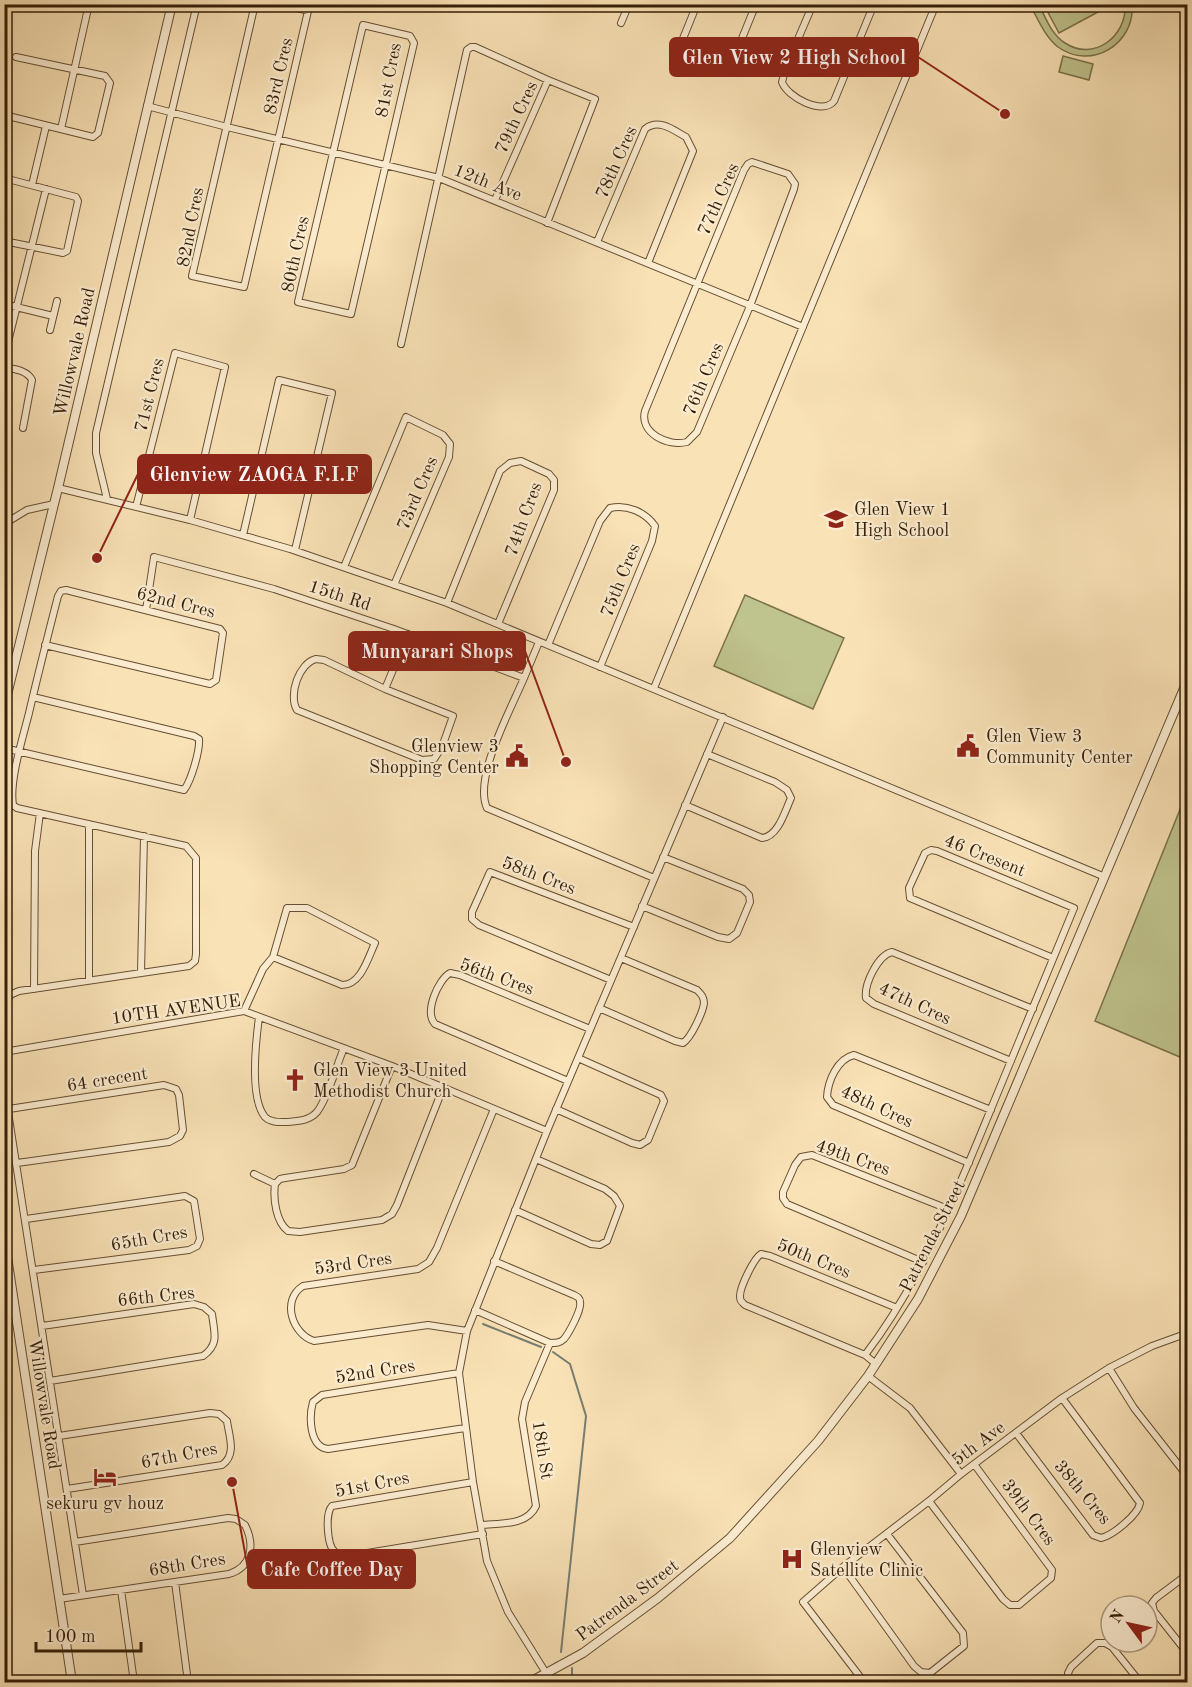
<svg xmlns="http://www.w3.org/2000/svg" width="1192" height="1687" viewBox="0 0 1192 1687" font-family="'Old Standard TT',serif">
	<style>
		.green { fill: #bfc38d; stroke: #7a704a; stroke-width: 1.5 }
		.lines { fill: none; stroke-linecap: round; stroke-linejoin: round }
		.stream { stroke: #767d71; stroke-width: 2 }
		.minor-casing { stroke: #664f33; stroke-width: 8 }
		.tertiary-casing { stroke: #664f33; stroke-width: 10 }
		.minor { stroke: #fbecd0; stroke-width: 6 }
		.tertiary { stroke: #fbecd0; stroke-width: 8 }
		.labels { text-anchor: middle; stroke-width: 4.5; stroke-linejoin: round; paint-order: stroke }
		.street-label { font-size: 18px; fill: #351e07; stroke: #fbecd0 }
		.poi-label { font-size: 18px; fill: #351e07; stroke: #fbecd0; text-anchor: start }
		.leader { fill: none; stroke: #8f2418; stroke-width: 2 }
		.callout-dot { fill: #8f2418; stroke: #fbecd0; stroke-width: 2 }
		.callout { fill: #8f2418; stroke: #8f2418; stroke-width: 2 }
		.callout-label { font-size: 20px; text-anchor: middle; font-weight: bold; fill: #fff }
	</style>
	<rect width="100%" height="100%" fill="#f9e2b6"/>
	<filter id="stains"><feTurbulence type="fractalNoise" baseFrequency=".00333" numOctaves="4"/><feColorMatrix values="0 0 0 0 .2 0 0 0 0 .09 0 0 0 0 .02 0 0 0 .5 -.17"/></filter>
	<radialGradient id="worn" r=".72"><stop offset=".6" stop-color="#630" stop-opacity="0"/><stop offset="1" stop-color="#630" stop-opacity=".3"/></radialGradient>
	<path class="green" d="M1030,5h9c7,13 12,29 26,38 29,19 62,-7 60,-38h7c3,39 -41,66 -74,42 -13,-10 -20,-28 -28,-42z
		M1044,5h67l-52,28z
		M1063,56l30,8 -4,16 -30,-8z
		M745,595l99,43 -31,71 -99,-43z
		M1187,792v268l-92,-39z"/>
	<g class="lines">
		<path class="stream" d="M483,1324l58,23
			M553,1352l17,12 16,52 -25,236
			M572,1668v14"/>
		<g class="minor-casing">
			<path id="minor" d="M67,4l21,6
				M255,4l-63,272 52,11 64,-276 -27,-7
				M697,4l-17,42 39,17 11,-1 6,-9 20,-49
				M813,4l-27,63 -4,15c5,15 41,34 52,19l40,-97
				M925,4l10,4
				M621,23l8,-19
				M363,25l47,11 4,7 -63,271 -53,-12z
				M147,106l80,21 212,51 364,149
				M4,115l89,22 5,-4 12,-50 -5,-7 -89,-19
				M61,129l28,-125
				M752,162l36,12 7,10 -1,5 -44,117 -53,126 -10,10c-19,5 -48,-9 -42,-31l99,-241 4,-6z
				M4,178l72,19 2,4 -11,50 -4,2 -59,-12
				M32,185l14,-59
				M495,200l53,-120 47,19 -48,124
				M597,242l48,-113c14,-11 28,1 41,8l7,14 -45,112
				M4,304l49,12
				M50,330l7,-29
				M401,344l66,-294 4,-3h4l73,33
				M4,358l42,-169
				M4,367c10,2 23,3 28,13l-9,48
				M58,488l132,32 100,29 157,54 658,274
				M107,499l-11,-46v-20l101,-429
				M136,507l39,-154 50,14 -35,153
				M4,524l23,-14 27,-6
				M243,535l36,-155 53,13 -37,157
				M344,567l62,-150 37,18 7,9 -1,13 -55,128
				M447,603l53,-132 10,-8 11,-2 28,13 5,6v10l-56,134
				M146,610l8,-53 120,32 120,40 130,49 15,-36
				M548,645l52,-124 10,-13c17,-4 35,4 45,18l-3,15 -52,126
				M316,659l8,1 61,29 68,27 -11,31 -8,12 -12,1 -125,-50c-9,-15 2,-47 19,-51z
				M524,678c-13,31 -51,100 -37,130l167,70
				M654,688l282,-684
				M385,689l23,-55
				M4,748l180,42c7,-9 16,-39 15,-51l-5,-3 -161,-39
				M685,805l77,33c16,-1 23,-27 29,-40l-4,-8 -12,-8 -68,-28
				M89,824v156
				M642,906l76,31 11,2 8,-6 13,-31 -1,-7 -6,-6 -80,-32
				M287,908h20l68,35c-7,15 -14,42 -33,42l-69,-28z
				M141,972l3,-136
				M611,980l-132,-55 -7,-6v-7l18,-40 144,55
				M34,989l1,-138 5,-38
				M4,1002l8,-8 7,-3 170,-25 6,-5 1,-7v-96l-10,-12 -169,-38 -4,-3c-4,-24 10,-68 16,-92 9,-39 19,-78 29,-117l3,-5 5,-1 154,39 3,4 -7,47 -6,4 -165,-39
				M599,1008l76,33 8,2c8,-5 20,-31 21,-40 0,-6 -3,-9 -7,-13l-76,-32
				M244,1011l19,-42 10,-12
				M259,1017c-3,23 -10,81 6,100 6,6 15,5 22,5 11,-1 22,-1 30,-10 12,-16 19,-46 27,-64
				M4,1052l240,-41 148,55 155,65
				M1011,1061l-137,-57 -8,-6c-2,-14 12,-43 26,-46l141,57
				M392,1066l-40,99 -8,4 -59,9 -5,1 -5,5c-2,15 1,38 13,47l12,1 82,-12 10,-6 5,-9 46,-117
				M568,1081l-133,-57c-11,-12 3,-44 15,-51l10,2 130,54
				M4,1086l79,509
				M9,1109l155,-24 12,4 3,6 4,35 -3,6 -11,6 -152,21
				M556,1109l76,34 8,2 8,-5 16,-39 -3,-6 -83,-37
				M969,1163l-136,-58 -6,-8c1,-16 10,-38 27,-42l137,55
				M254,1174l21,10
				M515,1210l76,34 9,1 7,-4 13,-35 -6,-10 -9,-7 -69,-30
				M26,1219l159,-23 9,5 6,38 -3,7 -8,4 -155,20
				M923,1262l-136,-58 -4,-6v-6l12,-27 6,-8 11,-2 136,54
				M475,1310l75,33c6,0 10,0 14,-4 5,-6 18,-30 16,-37 0,-4 -2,-5 -6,-7l-80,-34
				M42,1326l152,-22 10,3 8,7c2,18 8,30 -9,42l-153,25
				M467,1331l-39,-6 -114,16c-22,-7 -33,-41 -11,-55l115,-17 11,-7 8,-14 57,-139
				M865,1355l-120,-50c-4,-4 -5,-4 -5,-9 0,-9 14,-38 21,-42l9,2 127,52
				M876,1364l-11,-9c56,-73 91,-161 126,-246 28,-67 56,-134 83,-201l-137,-57 -6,-1 -6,3 -16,35 1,10 143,60
				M1109,1368l25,40 54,69
				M459,1373l-137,22 -9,7c-4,14 -4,45 15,47l137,-21
				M868,1376l42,32 51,66
				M1016,1433l77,102 8,3c12,-3 37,-23 39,-35l-78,-105
				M59,1436l151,-23 9,1 8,7c2,15 10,34 -5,44l-155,24
				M473,1482l-141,24c-7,7 -5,40 3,46 4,3 9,4 14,4l134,-22
				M929,1501l74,98 7,6h9l32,-27 1,-8 -78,-106
				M481,1525c19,-2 46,1 55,-19l-14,-87 3,-17 25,-59
				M843,1567l71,99 7,6 9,1 34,-27 -1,-13 -76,-99
				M1188,1574l-32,24 -4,5 2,8 34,43
				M175,1582l13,100
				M121,1590l13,92
				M59,1599l170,-25c23,-7 26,-29 16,-49l-9,-6 -8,-1 -153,24
				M546,1673l-38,-61 -21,-51 -14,-79 -14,-109 8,-42 80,-200 176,-414
				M864,1682l-61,-80 40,-35 86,-66 32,-27 101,-76 47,-30 43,-22 36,-13
				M1070,1682l-2,-9 3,-6 26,-24h8l7,4 28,35"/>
		</g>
		<g class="tertiary-casing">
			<path id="tertiary" d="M4,707l54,-219 114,-484
				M4,1237l68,445
				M530,1682l53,-29 75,-55 72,-60 88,-97 50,-65 50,-77 43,-83 227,-537"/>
		</g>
		<use href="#minor" class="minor"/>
		<use href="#tertiary" class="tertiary"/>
	</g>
	<defs>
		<g id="school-bare" transform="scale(1.8)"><path d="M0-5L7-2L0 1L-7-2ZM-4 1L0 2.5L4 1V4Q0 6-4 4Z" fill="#8f2418" stroke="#fbecd0" stroke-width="2.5" paint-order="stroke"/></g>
		<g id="civic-bare" transform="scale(1.8)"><path d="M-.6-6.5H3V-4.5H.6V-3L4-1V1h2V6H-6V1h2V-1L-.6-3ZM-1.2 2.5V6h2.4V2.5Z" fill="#8f2418" stroke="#fbecd0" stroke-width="2.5" paint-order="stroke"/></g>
		<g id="church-bare" transform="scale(1.8)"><path d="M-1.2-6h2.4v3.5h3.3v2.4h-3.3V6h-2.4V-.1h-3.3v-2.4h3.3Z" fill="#8f2418" stroke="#fbecd0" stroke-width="2.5" paint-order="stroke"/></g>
		<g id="hotel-bare" transform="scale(1.8)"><path d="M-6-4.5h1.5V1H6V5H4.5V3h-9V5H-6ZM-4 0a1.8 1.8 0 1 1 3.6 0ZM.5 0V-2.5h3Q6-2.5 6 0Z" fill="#8f2418" stroke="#fbecd0" stroke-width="2.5" paint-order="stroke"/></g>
		<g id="hospital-bare" transform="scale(1.8)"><path d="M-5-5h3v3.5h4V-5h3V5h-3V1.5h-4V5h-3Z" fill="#8f2418" stroke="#fbecd0" stroke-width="2.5" paint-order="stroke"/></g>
	</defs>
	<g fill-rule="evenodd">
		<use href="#school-bare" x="836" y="519"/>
		<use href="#civic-bare" x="968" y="746"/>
		<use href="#civic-bare" x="517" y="756"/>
		<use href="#church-bare" x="295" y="1080"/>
		<use href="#hotel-bare" x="105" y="1477"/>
		<use href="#hospital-bare" x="792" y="1559"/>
	</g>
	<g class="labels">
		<g class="street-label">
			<text transform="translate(278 76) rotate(-77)" y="6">83rd Cres</text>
			<text transform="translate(388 80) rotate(-79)" y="6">81st Cres</text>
			<text transform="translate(516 117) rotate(-65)" y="6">79th Cres</text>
			<text transform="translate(616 162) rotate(-66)" y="6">78th Cres</text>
			<text transform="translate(488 182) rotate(22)" y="6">12th Ave</text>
			<text transform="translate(718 199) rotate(-66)" y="6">77th Cres</text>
			<text transform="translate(190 227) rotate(-79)" y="6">82nd Cres</text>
			<text transform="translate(295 254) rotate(-78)" y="6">80th Cres</text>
			<text transform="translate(74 352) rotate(-77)" y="6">Willowvale Road</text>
			<text transform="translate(703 379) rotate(-67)" y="6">76th Cres</text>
			<text transform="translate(149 395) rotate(-76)" y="6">71st Cres</text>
			<text transform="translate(417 493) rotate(-67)" y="6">73rd Cres</text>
			<text transform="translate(523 519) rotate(-70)" y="6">74th Cres</text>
			<text transform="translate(620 580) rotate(-68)" y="6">75th Cres</text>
			<text transform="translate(340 595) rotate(18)" y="6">15th Rd</text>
			<text transform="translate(176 602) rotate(14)" y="6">62nd Cres</text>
			<text transform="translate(985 855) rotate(22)" y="6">46 Cresent</text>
			<text transform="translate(539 875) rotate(21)" y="6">58th Cres</text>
			<text transform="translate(497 976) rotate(20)" y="6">56th Cres</text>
			<text transform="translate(915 1003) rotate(25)" y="6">47th Cres</text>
			<text transform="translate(176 1009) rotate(-8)" y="6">10TH AVENUE</text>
			<text transform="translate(107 1079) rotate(-9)" y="6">64 crecent</text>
			<text transform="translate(877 1106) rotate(25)" y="6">48th Cres</text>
			<text transform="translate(853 1157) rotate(19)" y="6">49th Cres</text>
			<text transform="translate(932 1236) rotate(-63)" y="6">Patrenda Street</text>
			<text transform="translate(149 1238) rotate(-10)" y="6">65th Cres</text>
			<text transform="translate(814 1258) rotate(22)" y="6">50th Cres</text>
			<text transform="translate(353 1263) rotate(-8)" y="6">53rd Cres</text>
			<text transform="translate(156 1296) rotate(-6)" y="6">66th Cres</text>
			<text transform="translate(375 1371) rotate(-9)" y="6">52nd Cres</text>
			<text transform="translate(45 1404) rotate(81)" y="6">Willowvale Road</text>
			<text transform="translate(978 1443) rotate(-37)" y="6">5th Ave</text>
			<text transform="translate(543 1450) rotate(81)" y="6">18th St</text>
			<text transform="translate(179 1455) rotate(-11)" y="6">67th Cres</text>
			<text transform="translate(372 1484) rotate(-11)" y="6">51st Cres</text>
			<text transform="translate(1083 1492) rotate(50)" y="6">38th Cres</text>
			<text transform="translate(1029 1512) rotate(53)" y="6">39th Cres</text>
			<text transform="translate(187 1564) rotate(-9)" y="6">68th Cres</text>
			<text transform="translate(627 1600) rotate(-37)" y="6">Patrenda Street</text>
		</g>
		<g class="poi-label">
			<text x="854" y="515">Glen View 1<tspan x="854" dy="21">High School</tspan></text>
			<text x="986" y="742">Glen View 3<tspan x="986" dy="21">Community Center</tspan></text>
			<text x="499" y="752" text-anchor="end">Glenview 3<tspan x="499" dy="21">Shopping Center</tspan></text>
			<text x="313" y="1076">Glen View 3 United<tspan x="313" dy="21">Methodist Church</tspan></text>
			<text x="105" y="1509" text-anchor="middle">sekuru gv houz</text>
			<text x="810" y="1555">Glenview<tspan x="810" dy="21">Satellite Clinic</tspan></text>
		</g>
	</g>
	<path class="leader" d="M1005 114L918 57M97 558L138 474M566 762L525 651M232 1482L248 1569"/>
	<g class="callout-dot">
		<circle cx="1005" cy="114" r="6"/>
		<circle cx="97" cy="558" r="6"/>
		<circle cx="566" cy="762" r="6"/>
		<circle cx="232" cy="1482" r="6"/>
	</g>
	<g class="callout">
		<rect x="670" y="38" width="248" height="38" rx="6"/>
		<rect x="138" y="455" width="233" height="38" rx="6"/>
		<rect x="349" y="632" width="176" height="38" rx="6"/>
		<rect x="248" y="1550" width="167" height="38" rx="6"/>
	</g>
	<g class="callout-label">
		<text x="794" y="64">Glen View 2 High School</text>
		<text x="254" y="481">Glenview ZAOGA F.I.F</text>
		<text x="437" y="658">Munyarari Shops</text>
		<text x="332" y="1576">Cafe Coffee Day</text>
	</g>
	<rect width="1192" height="1687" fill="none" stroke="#f9e2b6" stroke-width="24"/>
	<rect x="6" y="6" width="1180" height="1675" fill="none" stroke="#351e07" stroke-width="3"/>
	<rect x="12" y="12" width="1168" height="1663" fill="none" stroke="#351e07" stroke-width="1.5"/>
	<g transform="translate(1129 1624) rotate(303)"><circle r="28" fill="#fbecd0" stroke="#ac9a80" stroke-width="1.5"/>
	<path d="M0-4.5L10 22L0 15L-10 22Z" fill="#8f2418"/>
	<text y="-9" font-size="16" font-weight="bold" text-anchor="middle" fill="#351e07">N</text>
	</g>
	<path d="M36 1642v9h105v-9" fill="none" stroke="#351e07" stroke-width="3"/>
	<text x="45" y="1642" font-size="18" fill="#351e07" stroke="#fbecd0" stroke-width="4.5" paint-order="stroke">100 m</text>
	<rect width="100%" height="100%" filter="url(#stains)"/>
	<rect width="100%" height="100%" fill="url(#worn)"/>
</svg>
